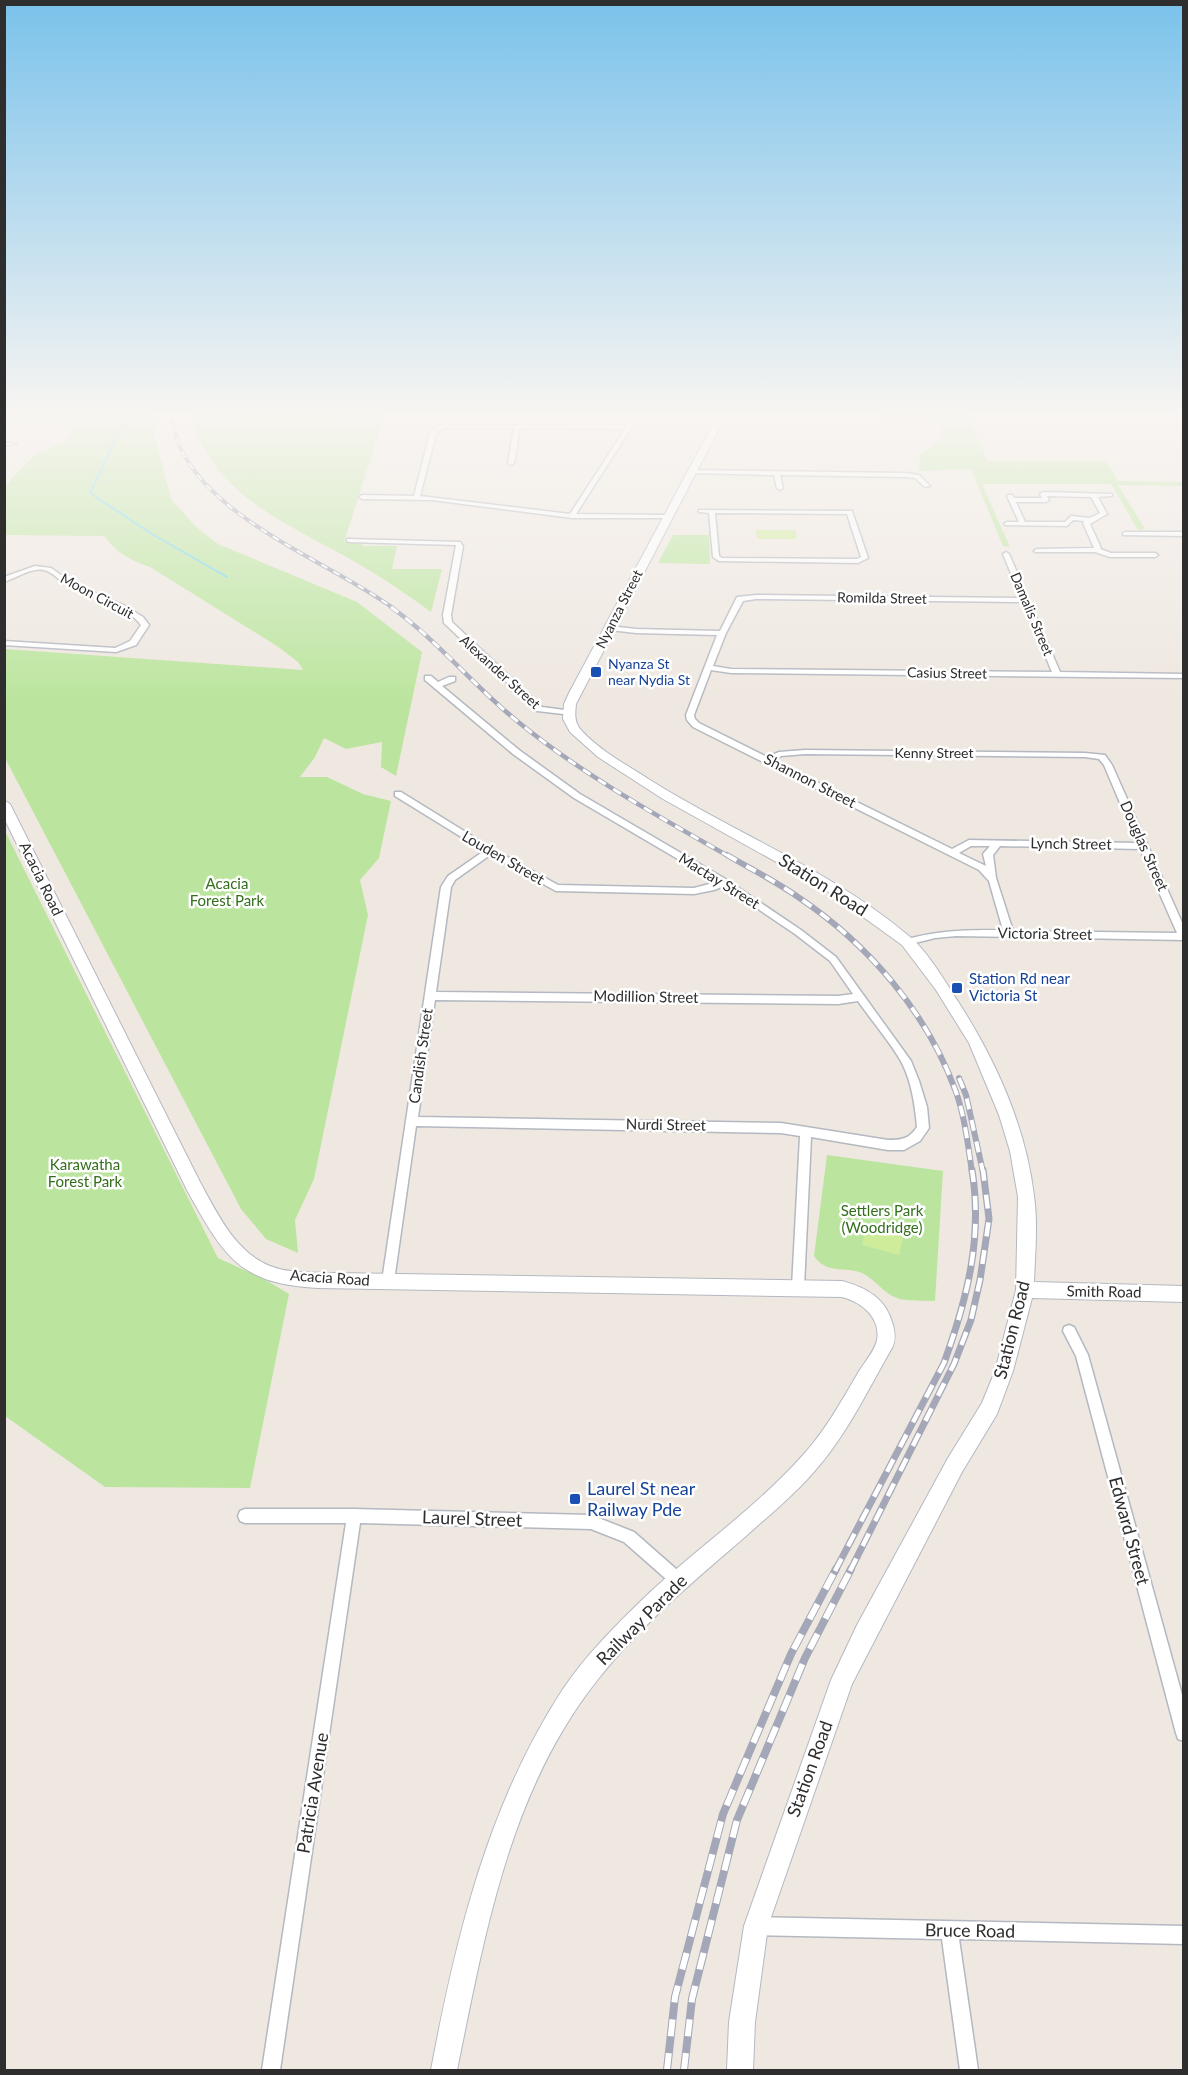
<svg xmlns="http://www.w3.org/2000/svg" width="1188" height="2075" viewBox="0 0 1188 2075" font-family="Lato,sans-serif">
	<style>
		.green { fill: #bbe59e }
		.pitch { fill: #cfec9a }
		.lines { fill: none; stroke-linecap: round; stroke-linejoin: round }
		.stream { stroke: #75d8f0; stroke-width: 2 }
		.street-casing { stroke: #b4b8c1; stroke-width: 3 }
		.secondary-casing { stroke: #b4b8c1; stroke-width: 2 }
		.street { fill: #fff; fill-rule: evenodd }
		.secondary { fill: #fff; fill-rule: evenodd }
		.rail-far4-casing { stroke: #a3a7b8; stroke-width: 4 }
		.rail-far3-casing { stroke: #a3a7b8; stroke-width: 4.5 }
		.rail-far2-casing { stroke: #a3a7b8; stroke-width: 6 }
		.rail-far1-casing { stroke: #a3a7b8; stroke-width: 7 }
		.rail-casing { stroke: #a3a7b8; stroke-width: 8 }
		.rail-far4 { stroke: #fff; stroke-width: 2; stroke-dasharray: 7; stroke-linecap: butt }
		.rail-far3 { stroke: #fff; stroke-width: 3; stroke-dasharray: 9; stroke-linecap: butt }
		.rail-far2 { stroke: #fff; stroke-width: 4; stroke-dasharray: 11; stroke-linecap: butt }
		.rail-far1 { stroke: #fff; stroke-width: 4.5; stroke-dasharray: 14; stroke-linecap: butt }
		.rail { stroke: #fff; stroke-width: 6; stroke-dasharray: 17; stroke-linecap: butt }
		.transit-dot { fill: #1a4fb4; stroke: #fff; stroke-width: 2 }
		.labels { text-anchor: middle; stroke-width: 5; stroke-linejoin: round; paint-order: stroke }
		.far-street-label { font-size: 14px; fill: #2e2e2e; stroke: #fff }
		.far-transit-label { font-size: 14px; fill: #164399; stroke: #fff; text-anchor: start }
		.street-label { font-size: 15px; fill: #2e2e2e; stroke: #fff }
		.park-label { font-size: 15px; fill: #326e1b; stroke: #fff }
		.transit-label { font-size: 15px; fill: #164399; stroke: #fff; text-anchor: start }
		.near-street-label { font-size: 18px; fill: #2e2e2e; stroke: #fff }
		.near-transit-label { font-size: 18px; fill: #164399; stroke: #fff; text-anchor: start }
	</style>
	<rect width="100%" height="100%" fill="#efe8e1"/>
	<path class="green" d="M5,411h148l1,22 17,66 24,27 23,18 139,58 65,50 -26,124 -15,-9 1,-25 -36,7 -22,-11 -9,19 -15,20h27l36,17 28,7 -12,57 -19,22 8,35 -54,264 -19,41 3,33 -32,-14 -25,-30 -236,-451v-109l298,21 -5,-8 -21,-16 -127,-79c-20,-7 -33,-14 -46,-31l-99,-1v-49l30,-32 32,-13 7,-15h-69z
		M191,411h195l-42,131h18l1,4h34l-5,23h50l-11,43c-22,-16 -45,-32 -69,-46 -67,-40 -154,-69 -171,-155z
		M880,411h85l23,50h118l12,20 65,1v4l-65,-1 27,44 -7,1 -27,-46h-129l28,63 -7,-1 -32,-77 -52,2 1,-17 24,-17 -8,-18 -54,-1z
		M673,535h36l1,29 -52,-1z
		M5,831l213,427 46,21 25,15 -39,194 -145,-1 -100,-71z
		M827,1155l116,16 -8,130c-12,-1 -27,1 -38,-3 -13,-4 -22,-19 -35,-25 -18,-7 -35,2 -48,-17z"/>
	<path class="pitch" d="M235,411h110l-5,19 -113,1z
		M756,530h39l2,9h-40z
		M866,1226l37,10 -4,19 -37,-10z"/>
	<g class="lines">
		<path class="stream" d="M134,411l-18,27 -26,55 62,41 75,43"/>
		<g class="street-casing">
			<path id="street" d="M636,411h6l-66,103 91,1 2,1v2h-97l-140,-18 -70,-1 -3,-2 3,-2 52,1 16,-63 10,-8h187zM443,428h71l-6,35 3,2 3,-2 6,-35 105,1 -55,85 -150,-18 16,-62z
				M4,442l12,2 -12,2z
				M692,470l213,3 14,2 11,11 -5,1 -10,-9 -10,-1 -125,-2 3,13 -3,2 -3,-2 -3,-13 -84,-2v-2z
				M1043,492l69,2v2l-14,1 9,17 -17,10 11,24 -1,1 11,4h44l3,2 -3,2h-45l-15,-5h-60l-1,-1 3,-2 57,-1 -11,-25 1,-2 -11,-1 -6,6 -62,-1 -1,-1 3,-2h12l-12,-26 1,-1h4l2,3h28l-2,-4zM1047,496l44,1 9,16 -10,5 -19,-2 -6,6h-40l-9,-20h30l3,-2z
				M699,510l153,1 16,47 -10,5 -139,-2 -6,-4 -4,-44 -10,-1zM715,513l132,1 14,43 -4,2 -135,-1 -3,-2z
				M1125,532h59v4l-61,-1v-2z
				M347,539l113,3 3,4 -12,69 1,7 90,85 30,4v4l-35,-4 -93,-88 -1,-8 13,-70 -107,-3 -2,-1z
				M1006,552l3,2 51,118 124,2v4l-453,-5 -20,-3 -17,45 1,4 4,4 68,34 12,-5 26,-2 280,3 20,2 7,10 72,162v13l-228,-4 -21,2 -28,7 -3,-1 -2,-2 2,-2c35,-10 63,-10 99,-10l-14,-49 -10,-11 -286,-143 -6,-7 -1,-5 31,-80 -81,-2 -26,-3 -4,-2 4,-2 26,3 84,2 17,-34 19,-2 265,3 -18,-44zM756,599l267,3 29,70 -321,-3 -18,-3 13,-33 17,-32zM805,754l280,3 14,2 5,6 33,78 -168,-3 -17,9 -178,-88 7,-5zM971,846h19l-7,8 3,12 -27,-13zM1000,846l140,3 37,84 -164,-2 -17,-53 -3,-23z
				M35,566l16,2 23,16 51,22 18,11 6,8 -13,20 -20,7 -112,-7v-4l111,7 15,-7 11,-16c-17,-22 -50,-26 -73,-39 -8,-5 -15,-14 -24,-16 -12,-3 -28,8 -40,12v-5z
				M425,676h6l7,6 11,-5h6v4l-13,5 77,64 61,44 147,86 74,50 35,27 75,104 8,20 8,26 2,21 -9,13 -16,9h-16l-77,-13 -7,150 -2,4 -4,2 -4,-2 -2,-4 8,-151 -19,-3 -365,-7 -22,155 -2,4 -4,2 -4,-2 -2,-4 59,-394 7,-11 36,-25 -89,-55v-4h6l92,57 65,36 136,3 23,-6 -143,-84 -61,-44 -88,-74zM490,855l66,36 138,3 20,-4 10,-4 71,48 35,27 23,33 -15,2 -402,-4 15,-105 4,-7zM435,1000l403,4 20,-3c13,19 33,42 44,62 10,20 13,43 15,64 -8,12 -15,13 -29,13l-107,-17 -363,-6z
				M1069,1325l5,2 14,28 96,347v39l-6,-2 -2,-6 -100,-377 -13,-25 1,-4z
				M245,1509h109l237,6 43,17 50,44 2,5 -2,5 -5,2 -5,-2 -50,-44 -33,-13 -231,-6 -80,547h-18l84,-547h-101l-5,-2 -2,-5 2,-5z
				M756,1917l428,9v18l-225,-5 19,131h-18l-18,-131 -186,-4 -6,-3 -3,-6 3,-6z"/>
		</g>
		<g class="secondary-casing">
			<path id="secondary" d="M720,411h8l-152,293c-1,9 -2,18 5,26 19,21 46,35 69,50 86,54 183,91 260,157 19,16 36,46 49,66 37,58 67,124 75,193 4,28 1,58 0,86l150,4v16l-152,-4 -19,73 -16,43 -35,58 -110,212 -84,242 -13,96 -2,48h-26l2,-48 15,-96 87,-246 26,-55 91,-167 34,-55 13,-32 21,-81 2,-93 -8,-46 -11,-36 -30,-72 -33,-53 -34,-45 -79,-57 -160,-89 -65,-42 -28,-25 -7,-13 1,-15 5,-11z
				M4,800l6,4 190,378c17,31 35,70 70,84 20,8 44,6 65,7l507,8c25,7 44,17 51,44 2,8 3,15 -1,23 -25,43 -46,89 -80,126 -20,23 -44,42 -66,62 -52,45 -104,88 -147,142 -90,112 -114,256 -142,392h-26c25,-133 57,-266 132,-381 23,-34 52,-63 82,-92 51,-48 111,-89 158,-142 22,-24 38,-53 55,-82 5,-9 17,-22 19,-33 4,-23 -16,-38 -35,-43l-524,-9c-79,-4 -94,-32 -130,-96l-184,-374z"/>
		</g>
		<use href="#street" class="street"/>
		<use href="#secondary" class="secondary"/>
		<g class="rail-far4-casing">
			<path id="rail-far4" d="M170,411c3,10 4,21 8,31 30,77 152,120 215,166"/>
		</g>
		<g class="rail-far3-casing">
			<path id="rail-far3" d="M391,607c46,33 82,78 126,114 66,54 139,94 213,136"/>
		</g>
		<g class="rail-far2-casing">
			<path id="rail-far2" d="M727,855c24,14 48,26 71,42 70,47 129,115 158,195 9,25 12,54 16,80
				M959,1078l7,17 17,77"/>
		</g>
		<g class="rail-far1-casing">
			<path id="rail-far1" d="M835,1571l109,-208c23,-64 39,-125 28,-193
				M850,1571l104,-207 17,-44 9,-40 9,-61 -6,-49"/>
		</g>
		<g class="rail-casing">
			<path id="rail" d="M667,2070l8,-73 48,-183 68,-160 45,-85
				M684,2070l8,-71 45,-179 68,-162 46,-89"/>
		</g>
		<use href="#rail-far4" class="rail-far4"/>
		<use href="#rail-far3" class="rail-far3"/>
		<use href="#rail-far2" class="rail-far2"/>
		<use href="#rail-far1" class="rail-far1"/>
		<use href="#rail" class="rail"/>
	</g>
	<linearGradient id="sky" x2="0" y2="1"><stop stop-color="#7ac2eb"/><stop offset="0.59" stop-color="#f8f5f2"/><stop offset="1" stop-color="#f8f5f2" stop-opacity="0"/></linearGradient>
	<rect width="1188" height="701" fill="url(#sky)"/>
	<g class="transit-dot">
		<rect x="590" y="666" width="12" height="12" rx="3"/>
		<rect x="951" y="982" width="12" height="12" rx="3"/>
		<rect x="569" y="1493" width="12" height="12" rx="3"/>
	</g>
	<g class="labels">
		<g class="far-street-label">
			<text transform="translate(97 596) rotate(28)" y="5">Moon Circuit</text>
			<text transform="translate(882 598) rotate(1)" y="5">Romilda Street</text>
			<text transform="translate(619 609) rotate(-63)" y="5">Nyanza Street</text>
			<text transform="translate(1032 614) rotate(67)" y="5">Damalis Street</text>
			<text transform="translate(500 672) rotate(42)" y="5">Alexander Street</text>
			<text transform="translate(947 673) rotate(1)" y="5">Casius Street</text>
			<text x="934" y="758">Kenny Street</text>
		</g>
		<g class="far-transit-label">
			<text x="608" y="669">Nyanza St<tspan x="608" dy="16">near Nydia St</tspan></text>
		</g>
		<g class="street-label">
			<text transform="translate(810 781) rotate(27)" y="5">Shannon Street</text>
			<text transform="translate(1071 844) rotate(1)" y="5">Lynch Street</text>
			<text transform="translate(1144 846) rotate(66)" y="5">Douglas Street</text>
			<text transform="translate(503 858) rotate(30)" y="5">Louden Street</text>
			<text transform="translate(41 879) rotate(64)" y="5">Acacia Road</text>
			<text transform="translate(719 881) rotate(32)" y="5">Mactay Street</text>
			<text transform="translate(1045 934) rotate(1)" y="5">Victoria Street</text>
			<text transform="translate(646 997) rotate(1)" y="5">Modillion Street</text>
			<text transform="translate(421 1056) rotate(-82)" y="5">Candish Street</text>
			<text transform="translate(666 1125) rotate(1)" y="5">Nurdi Street</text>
			<text transform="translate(330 1278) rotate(4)" y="5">Acacia Road</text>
			<text transform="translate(1104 1292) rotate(1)" y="5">Smith Road</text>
		</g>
		<g class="park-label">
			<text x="227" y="889">Acacia<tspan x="227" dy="17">Forest Park</tspan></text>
			<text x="85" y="1170">Karawatha<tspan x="85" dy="17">Forest Park</tspan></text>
			<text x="882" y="1216">Settlers Park<tspan x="882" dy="17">(Woodridge)</tspan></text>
		</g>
		<g class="transit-label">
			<text x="969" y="984">Station Rd near<tspan x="969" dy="17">Victoria St</tspan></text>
		</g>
		<g class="near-street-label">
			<text transform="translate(823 885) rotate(32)" y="6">Station Road</text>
			<text transform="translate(1012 1330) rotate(-76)" y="6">Station Road</text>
			<text transform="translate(472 1519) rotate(2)" y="6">Laurel Street</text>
			<text transform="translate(1129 1531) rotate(75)" y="6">Edward Street</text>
			<text transform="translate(642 1620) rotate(-45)" y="6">Railway Parade</text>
			<text transform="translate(810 1769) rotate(-70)" y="6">Station Road</text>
			<text transform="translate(313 1793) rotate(-81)" y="6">Patricia Avenue</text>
			<text transform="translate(970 1931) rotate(1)" y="6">Bruce Road</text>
		</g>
		<g class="near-transit-label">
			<text x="587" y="1495">Laurel St near<tspan x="587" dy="21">Railway Pde</tspan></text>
		</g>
	</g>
	<rect width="1188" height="2075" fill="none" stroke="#2e2e2e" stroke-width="12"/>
</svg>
